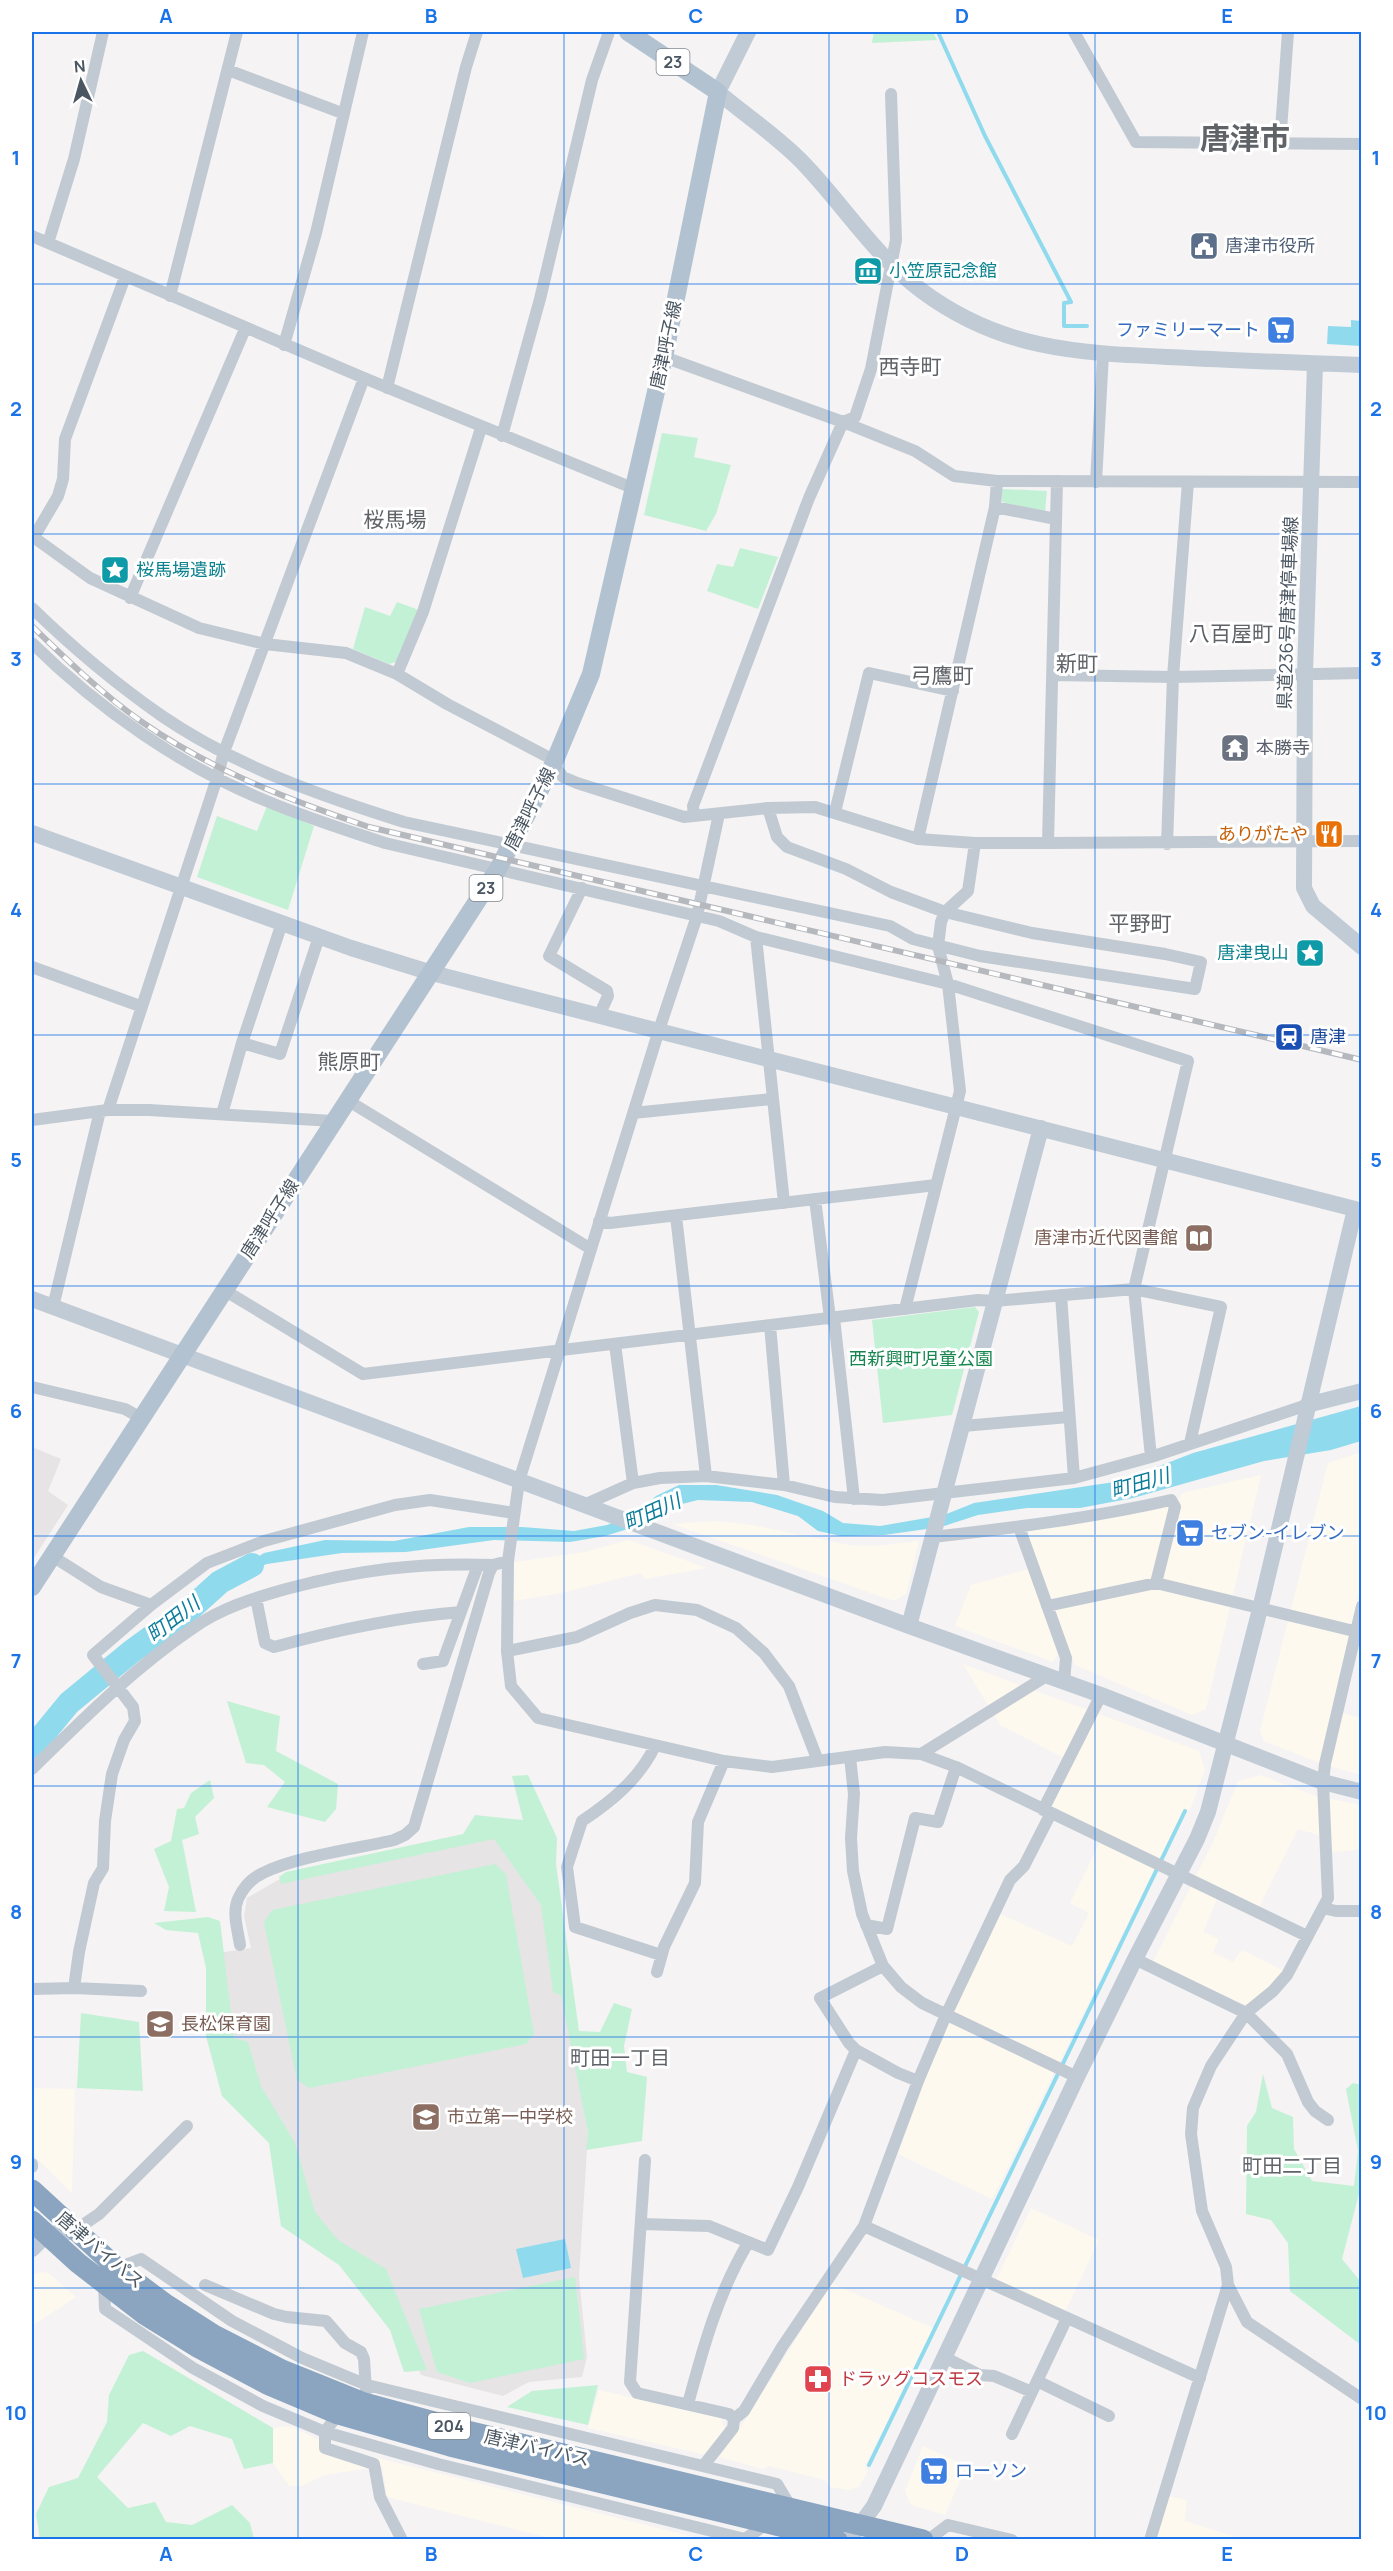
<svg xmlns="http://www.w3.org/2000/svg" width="1393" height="2571" viewBox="0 0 1393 2571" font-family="Manrope,'Noto Sans JP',sans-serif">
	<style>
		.commercial { fill: #fdf9ef }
		.education { fill: #e6e4e5 }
		.green { fill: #c3f1d5 }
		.water { fill: #90daee }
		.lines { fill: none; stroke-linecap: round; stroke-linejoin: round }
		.stream { stroke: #90daee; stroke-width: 4 }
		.river { stroke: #90daee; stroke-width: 24 }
		.street { stroke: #c1cad2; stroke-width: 12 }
		.secondary { stroke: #c1cbd6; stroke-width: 16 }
		.primary { stroke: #b3c2d1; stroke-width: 18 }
		.highway { stroke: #8ba5c1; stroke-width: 21 }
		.rail-casing { stroke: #b5b8bd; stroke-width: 6 }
		.rail { stroke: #fff; stroke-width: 4; stroke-dasharray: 11; stroke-linecap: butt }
		.grid { fill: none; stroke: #1a73e8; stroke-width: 1.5; stroke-opacity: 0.55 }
		.labels { text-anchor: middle; stroke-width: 6; stroke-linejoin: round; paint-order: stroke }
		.shield { fill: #fff; stroke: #808990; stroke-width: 1.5 }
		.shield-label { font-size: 16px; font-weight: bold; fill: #4a5661 }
		.service-label { font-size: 18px; fill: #4e5e75; stroke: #fff; text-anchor: start }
		.culture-label { font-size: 18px; fill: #0d838f; stroke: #fff; text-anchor: start }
		.shop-label { font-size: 18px; fill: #366cbe; stroke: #fff; text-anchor: start }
		.street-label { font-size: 18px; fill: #4a5661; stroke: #fff }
		.worship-label { font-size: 18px; fill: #5b616d; stroke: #fff; text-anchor: start }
		.food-label { font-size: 18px; fill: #c56008; stroke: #fff; text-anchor: end }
		.transit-label { font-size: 18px; fill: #164399; stroke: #fff; text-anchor: start }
		.education-label { font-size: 18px; fill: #785e54; stroke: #fff; text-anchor: start }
		.park-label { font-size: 18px; fill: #17864f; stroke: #fff }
		.health-label { font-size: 18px; fill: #be3a42; stroke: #fff; text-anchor: start }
		.water-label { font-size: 20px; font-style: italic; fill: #0c7c9b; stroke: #fff }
		.neighbourhood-label { font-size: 20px; fill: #5f6368; stroke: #fff }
		.quarter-label { font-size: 21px; fill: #5f6368; stroke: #fff }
		.town-label { font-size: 30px; font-weight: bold; fill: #5f6368; stroke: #fff }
		.neatline { fill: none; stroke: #1a73e8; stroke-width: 2 }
		.grid-label { font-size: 20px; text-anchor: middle; font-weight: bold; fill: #1a73e8 }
	</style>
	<rect width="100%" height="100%" fill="#f5f3f3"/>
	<path class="commercial" d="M1361,1452v132l-29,126 29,8v57l-39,-11 -58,-23 -4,-10 68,-268z
		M1261,1475l-55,234 -14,6 -117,-50 -48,-128 2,-6 149,-30 4,-8z
		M715,1521l37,4 97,20 26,1 44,-5 -13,53 -12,7 -222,-77z
		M629,1540l78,28 -62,11 -4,-6 -80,20 -47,8v-39l71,-10z
		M1029,1569l29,85 -5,8 -98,-36 16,-41z
		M963,1664l236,87 6,19 -15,40 -6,-1 -192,390 -94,-45 47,-129 53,-112 74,33 17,-33 -19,-10 34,-69 -52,-28 20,-44 -72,-37z
		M1261,1775l55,21 45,9v44l-31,4 -2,-15 -30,-9 -40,80 -37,-19 -18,42 16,7 -6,13 20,10 9,-12 43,21 -14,19 -26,15 -92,-43 61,-122 24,-59z
		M32,2088l43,1 -3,104 -40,-39z
		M1031,2208l68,32 -34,72 -69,-32z
		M47,2272l29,25 -44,29v-49l4,-4z
		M831,2283l102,45 -68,138 3,5 -9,16 -11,3 -18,-3 -6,-7 -55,-14 -6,3 -44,-12 27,-38z
		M599,2390l122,28 4,11 -19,26 -118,-27z
		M290,2426l44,21 368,92h-148l-167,-42 -5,-31 -57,9 -24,11h-12l-16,-23v-35z
		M923,2446l43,20 -21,49 -34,-10 -6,-14z
		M1169,2496l18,4 -2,21 57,18 -87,1z"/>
	<path class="education" d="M32,1447l29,12 -13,32 20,14 -36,56z
		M495,1832l50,69 43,232 -9,144 8,80 -5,20 -53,5 -26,14 -82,-21 -39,-90 -76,-52 -74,-184 -14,-96 33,-5 -7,-32 3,-18 31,-18z"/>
	<path class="green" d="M874,32h59l4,8 -65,3z
		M662,433l36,5 -4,19 37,8 -15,49 -10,17 -62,-16z
		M1002,489l45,2 -2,21 -43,-10z
		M740,548l38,9 -20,52 -51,-18 10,-27 16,3z
		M397,602l22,8 -23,52 -7,2 -36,-15 12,-42 25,9z
		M267,806l47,20 -26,84 -91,-33 20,-61 40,15z
		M975,1307l4,5 -27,103 -69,8 -11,-103z
		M227,1701l53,15 -4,35 62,33 -2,25 -11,13 -58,-15 18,-25 -21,-17 -18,-2z
		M528,1775l29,63 -1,26 23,167 21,1 14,-29 18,6 -8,37 3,26 20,5 -5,64 -56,9 2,-17 -27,-138 -8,-3 -12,-87 -47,-66 -213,45 -2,-7 7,-5 177,-38 12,-19 48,5 -11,-44z
		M210,1780l4,18 -19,19 4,17 -17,6 14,72 -32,-1 5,-24 -15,-38 17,-8 6,-32 7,-1 7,-15z
		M495,1864l11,10 28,160 -8,10 -217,44 -12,-8 -33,-158 8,-12z
		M208,1917l12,4 14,117 14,4 13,44 34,57 20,69 23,28 48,29 41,101 -23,2 -14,-42 -51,-65 -58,-39 -12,-83 -47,-47 -16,-60v-68l-8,-35 -32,-3 -12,-7z
		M81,2013l58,9 4,69 -66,-3z
		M1263,2074l9,34 21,9 1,32 18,32 42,5 4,-35 -12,-62 7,-6 8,2v101l-19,73 19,23v63l-71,-54 -2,-48 -17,-23 -25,-6 1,-88 9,-14z
		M575,2277l9,82 -114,24 -33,-11 -18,-63z
		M143,2351l130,77v35l-29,6 -12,-30 -42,-13 -19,10 -28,-13 -46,54 31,31 27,-6 11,20 26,3 40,-20 18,18 4,16h-214l-4,-25 13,-27 29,-9 29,-56 2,-27 20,-40z
		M598,2385l-10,40 -81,-18 25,-16z"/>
	<path class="water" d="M1351,320l10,1v25l-34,-2 1,-18 23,1z
		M1361,1406v35l-30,9 -67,11 -131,37 -53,10h-53l-49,7 -37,12 -57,8 -43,1 -23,-5 -20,-15 -46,-14 -54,-2 -16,4 -25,16 -52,16 -35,6 -76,-2 -88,12 -64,1 -75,11 -48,18 45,-29 61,-13 69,1 75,-14h53l52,4 33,-6 33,-14 16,-15 23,-11h37l61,10 46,16 20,12 37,3 64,-11 30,-12 147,-22 72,-28z
		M565,2239l6,29 -48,10 -7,-29z"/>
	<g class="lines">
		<path class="stream" d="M938,32l47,104 86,166 -7,1v23h23
			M869,2465l316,-654"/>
		<path class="river" d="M32,1748l37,-45 62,-51 59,-43 30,-27 32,-17"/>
		<path class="street" d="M1074,32l62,110 226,2
			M228,70l114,43
			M1280,144l8,-112
			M32,236l332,142 271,111
			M48,243l26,-84 29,-127
			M170,296l67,-264
			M284,345l32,-112 47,-201
			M664,357l179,65 72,29 39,25 43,5 365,1
			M387,388l79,-321 11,-35
			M502,436l38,-137 52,-219 17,-48
			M1096,482l7,-128
			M995,507l61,12
			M32,536l58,42 109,50 66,16 81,9 51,21 50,30 101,53 15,20 14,6 107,34 84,-9 47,-1 103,32 57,4h73l314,-2
			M34,537l24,-41 5,-17 2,-40 60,-162
			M130,598l115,-269
			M32,608c40,39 84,76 130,108 73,50 159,80 242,106l486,104 23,13 67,17 215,33 6,-27 -36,-8 -133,-21 -87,-21 -54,-20 -45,-23 -59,-22 -10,-10 -9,-29
			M32,643c67,66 149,124 237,159 38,16 77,28 116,41l334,78 37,16 192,47 240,77 -54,228 17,168
			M397,674l26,-62 58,-184
			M1053,675l120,2 189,-4
			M835,812l34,-139 84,18
			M719,814l-22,102 -38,114 -140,451 -11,80 -1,90 4,35 27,32 186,43 48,6 113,-15 36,2 35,13 351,169
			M694,816l-1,-10 116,-308 34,-76 12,-5 16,-48 25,-129 -5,-146
			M918,839l77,-332 2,-26
			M1048,843l9,-362
			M1167,844l6,-167 15,-195
			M582,888l-33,68 58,35 1,5 -9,20
			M756,937l28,266
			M32,967l108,39
			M242,1043l40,-120
			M347,1100l244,149
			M108,1110l109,-332 7,-26 140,-374
			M633,1113l138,-14
			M222,1114l20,-71 38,11 39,-117
			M32,1120l76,-10h41l184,11
			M815,1199l15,119
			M676,1216l30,260
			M599,1221l11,2 326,-38
			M224,1290l139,84 615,-74 16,1 140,-12 87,18 -31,136
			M1061,1295l13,183
			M53,1307l47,-196
			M905,1309l55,-218 -12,-107 -10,-38 3,-24 4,-10 23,-21 7,-48
			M834,1318l20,181
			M770,1325l14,160
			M615,1344l18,139
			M32,1387l93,22 16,9
			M963,1426l106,-9
			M584,1505l49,-22 27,-5 46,-2 78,9 51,12 48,3 191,-22 77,-21 156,-52
			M1019,1527l47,131 -2,25
			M932,1537c80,-9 160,-19 239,-37l4,7 -19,76
			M52,1556l49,31 50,18 56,-42 57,-22 131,-36 35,-5 84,13
			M256,1598l9,45 9,4c62,-17 123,-30 187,-35
			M1047,1606l109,-23 206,50
			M1362,1606l-37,158 -2,18 5,116 -41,77 -14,16 -27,22 -35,53 -18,42 -2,26 11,77 24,56 2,18 19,37 115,77
			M507,1651l70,-14 53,-24 25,-8 42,5 39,18 28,25 25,33 29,75
			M423,1664l20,-3 35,-96
			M655,1746c-16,33 -43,55 -73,75l-15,46 8,60 86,28
			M921,1754l124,-77
			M850,1757l4,37 -3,44 2,33 9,43 21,52 18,21 21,16 155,74
			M32,1769c50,-49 102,-101 161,-141 28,-20 61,-30 93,-39 71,-19 133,-27 207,-24
			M1043,1810l58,-115
			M1323,1908l13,3h26
			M866,1925l21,4 28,-111 23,4 18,-55
			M240,1945c-2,-14 -8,-32 -2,-46 5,-11 14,-21 25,-26 34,-17 93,-24 131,-33l11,-5 9,-8 75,-254 4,-8 15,-4
			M1135,1959l111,54 41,41 21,48 7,9 13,9
			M657,1972l7,-25 31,-64 3,-61 26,-61
			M74,1988l67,3
			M32,1989l42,-1 5,-36 15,-69 9,-15 2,-47 7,-47 12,-34 11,-19 -2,-14 -40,-52 58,-50
			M856,2050l42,23 20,8
			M645,2160l-15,222 7,11 92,21 5,5 -1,9 -29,37
			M32,2164v3
			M641,2224l68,2 59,24 30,-63 58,-137 -7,-7 -29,-45 63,-32
			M864,2226l336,152
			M74,2231l25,-17 88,-88
			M117,2268l24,-9 91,62 70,37 65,27 410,99 15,25
			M104,2284l1,25 88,59 70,38 62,26 113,32 307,75 23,-16
			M205,2285l69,29 13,3 39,4 19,22 16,9 3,7 2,32
			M944,2357l36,18 14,1 38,16
			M1037,2381l72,35
			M688,2404c15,-56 30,-111 60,-161
			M338,2414l-13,18v16l49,16 6,33 22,43
			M734,2419l10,-8 38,-64 82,-121 54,-145 28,-66 64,-135 14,-14 27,-53
			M1012,2434l55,-116
			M928,2540l20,-15 64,15
			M1150,2540l78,-255"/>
		<path class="secondary" d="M748,32l-30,60c28,24 62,46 87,73 39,41 71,92 117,126 85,63 166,62 267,67 58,3 115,5 173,7
			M1315,364l-10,309 -1,215 9,18 49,41
			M32,833l319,115 81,25 923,236 -95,400 -52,203 -11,27 -62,120 -58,118 -203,429 -25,34
			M32,1299l877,327 192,69 222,87 39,10
			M1307,1405l55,-14
			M909,1626l132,-498
			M32,2249l14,-14 28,-4"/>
		<path class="primary" d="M32,1587l466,-718 55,-104 38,-91 73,-317 54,-265 -90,-60"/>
		<path class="highway" d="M32,2190l85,78 47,35 50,32 68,35 82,33 103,28 456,109
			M32,2221l46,42 66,51 55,34 68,36 71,30 112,32 387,94"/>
		<g class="rail-casing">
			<path id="rail" d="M32,626c34,33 70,68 110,96 69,48 147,78 227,105l993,233"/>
		</g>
		<use href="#rail" class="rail"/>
	</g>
	<path class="grid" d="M298,32v2508M564,32v2508M829,32v2508M1095,32v2508M32,284h1330M32,534h1330M32,784h1330M32,1035h1330M32,1286h1330M32,1536h1330M32,1786h1330M32,2037h1330M32,2288h1330"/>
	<defs>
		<g id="civic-square" transform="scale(1.5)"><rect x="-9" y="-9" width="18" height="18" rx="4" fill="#5c6f8a" stroke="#fff"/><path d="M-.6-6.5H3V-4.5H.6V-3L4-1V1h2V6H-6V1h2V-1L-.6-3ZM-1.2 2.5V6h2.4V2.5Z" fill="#fff"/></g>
		<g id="museum-square" transform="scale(1.5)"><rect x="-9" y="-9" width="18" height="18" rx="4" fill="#0f9aa8" stroke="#fff"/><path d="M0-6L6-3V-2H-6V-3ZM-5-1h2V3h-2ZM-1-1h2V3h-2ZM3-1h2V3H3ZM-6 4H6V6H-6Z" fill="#fff"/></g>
		<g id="supermarket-square" transform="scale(1.5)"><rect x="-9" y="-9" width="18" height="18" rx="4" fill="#3f7fe0" stroke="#fff"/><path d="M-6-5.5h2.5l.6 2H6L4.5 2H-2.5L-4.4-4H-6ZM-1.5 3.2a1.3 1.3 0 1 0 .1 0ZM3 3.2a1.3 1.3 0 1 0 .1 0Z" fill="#fff"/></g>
		<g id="sight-square" transform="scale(1.5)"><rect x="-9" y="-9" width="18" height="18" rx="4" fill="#0f9aa8" stroke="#fff"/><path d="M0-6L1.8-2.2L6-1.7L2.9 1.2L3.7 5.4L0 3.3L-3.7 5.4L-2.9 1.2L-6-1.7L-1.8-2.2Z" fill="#fff"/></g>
		<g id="temple-square" transform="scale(1.5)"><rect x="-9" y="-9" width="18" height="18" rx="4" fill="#6b7280" stroke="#fff"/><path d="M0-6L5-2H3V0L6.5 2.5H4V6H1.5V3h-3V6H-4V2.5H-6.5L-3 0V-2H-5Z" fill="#fff"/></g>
		<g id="restaurant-square" transform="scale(1.5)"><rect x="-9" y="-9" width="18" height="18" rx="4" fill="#e8710a" stroke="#fff"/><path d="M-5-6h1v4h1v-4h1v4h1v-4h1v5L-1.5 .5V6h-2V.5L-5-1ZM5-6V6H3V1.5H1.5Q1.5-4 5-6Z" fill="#fff"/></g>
		<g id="station-square" transform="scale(1.5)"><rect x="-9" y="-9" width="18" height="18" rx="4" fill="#1a4fb4" stroke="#fff"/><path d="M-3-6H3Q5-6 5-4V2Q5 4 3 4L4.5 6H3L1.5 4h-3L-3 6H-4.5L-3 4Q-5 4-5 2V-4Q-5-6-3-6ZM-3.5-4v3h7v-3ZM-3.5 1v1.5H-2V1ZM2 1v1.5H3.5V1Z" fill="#fff"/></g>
		<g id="library-square" transform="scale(1.5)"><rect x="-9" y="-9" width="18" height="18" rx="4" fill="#8d6e63" stroke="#fff"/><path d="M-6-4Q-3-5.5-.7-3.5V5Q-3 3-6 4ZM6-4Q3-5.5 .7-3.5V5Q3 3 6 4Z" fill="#fff"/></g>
		<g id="school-square" transform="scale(1.5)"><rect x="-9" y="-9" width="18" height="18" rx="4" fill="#8d6e63" stroke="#fff"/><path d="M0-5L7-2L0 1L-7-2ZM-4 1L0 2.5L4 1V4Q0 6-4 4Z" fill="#fff"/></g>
		<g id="pharmacy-square" transform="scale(1.5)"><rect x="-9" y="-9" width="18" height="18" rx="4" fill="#e0444e" stroke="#fff"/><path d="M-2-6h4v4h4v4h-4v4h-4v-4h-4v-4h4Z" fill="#fff"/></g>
	</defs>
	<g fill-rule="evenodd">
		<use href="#civic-square" x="1204" y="246"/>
		<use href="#museum-square" x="868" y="271"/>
		<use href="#supermarket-square" x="1281" y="330"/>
		<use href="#sight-square" x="115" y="570"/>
		<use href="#temple-square" x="1235" y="748"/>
		<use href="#restaurant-square" x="1329" y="834"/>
		<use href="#sight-square" x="1310" y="953"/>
		<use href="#station-square" x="1289" y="1037"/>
		<use href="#library-square" x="1199" y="1238"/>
		<use href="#supermarket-square" x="1190" y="1533"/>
		<use href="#school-square" x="160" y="2024"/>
		<use href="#school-square" x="426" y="2117"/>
		<use href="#pharmacy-square" x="818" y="2379"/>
		<use href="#supermarket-square" x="934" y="2471"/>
	</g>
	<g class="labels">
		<g class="shield">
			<rect x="656.5" y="49" width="33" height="26" rx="4.5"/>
			<rect x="469.5" y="875" width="33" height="26" rx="4.5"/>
			<rect x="428" y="2413" width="42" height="26" rx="4.5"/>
		</g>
		<g class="shield-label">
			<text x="673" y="68">23</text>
			<text x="486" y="894">23</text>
			<text x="449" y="2432">204</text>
		</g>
		<g class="service-label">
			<text x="1225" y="252">唐津市役所</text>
		</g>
		<g class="culture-label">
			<text x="889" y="277">小笠原記念館</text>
			<text x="136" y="576">桜馬場遺跡</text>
			<text x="1289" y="959" text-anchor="end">唐津曳山</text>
		</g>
		<g class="shop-label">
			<text x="1260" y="336" text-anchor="end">ファミリーマート</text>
			<text x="1211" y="1539">セブン-イレブン</text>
			<text x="955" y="2477">ローソン</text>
		</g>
		<g class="street-label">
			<text transform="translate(666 345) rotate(-78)" y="6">唐津呼子線</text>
			<text transform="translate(1288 613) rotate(-88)" y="6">県道236号唐津停車場線</text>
			<text transform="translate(530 809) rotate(-63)" y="6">唐津呼子線</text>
			<text transform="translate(270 1219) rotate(-57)" y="6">唐津呼子線</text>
			<text transform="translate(100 2250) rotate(40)" y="6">唐津バイパス</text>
			<text transform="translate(537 2448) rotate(13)" y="6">唐津バイパス</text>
		</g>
		<g class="worship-label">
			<text x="1256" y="754">本勝寺</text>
		</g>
		<g class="food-label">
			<text x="1308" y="840">ありがたや</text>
		</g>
		<g class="transit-label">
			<text x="1310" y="1043">唐津</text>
		</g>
		<g class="education-label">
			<text x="1178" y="1244" text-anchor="end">唐津市近代図書館</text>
			<text x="181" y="2030">長松保育園</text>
			<text x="447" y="2123">市立第一中学校</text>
		</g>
		<g class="park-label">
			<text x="921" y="1365">西新興町児童公園</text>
		</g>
		<g class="health-label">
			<text x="839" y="2385">ドラッグコスモス</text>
		</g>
		<g class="water-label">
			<text transform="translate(1140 1483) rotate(-16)" y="7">町田川</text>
			<text transform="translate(652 1512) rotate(-24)" y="7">町田川</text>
			<text transform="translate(173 1619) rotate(-37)" y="7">町田川</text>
		</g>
		<g class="neighbourhood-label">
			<text x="620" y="2065">町田一丁目</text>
			<text x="1292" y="2173">町田二丁目</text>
		</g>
		<g class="quarter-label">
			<text x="910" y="374">西寺町</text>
			<text x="395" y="527">桜馬場</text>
			<text x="1231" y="641">八百屋町</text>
			<text x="1077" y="671">新町</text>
			<text x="942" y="683">弓鷹町</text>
			<text x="1140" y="931">平野町</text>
			<text x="349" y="1069">熊原町</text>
		</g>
		<g class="town-label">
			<text x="1245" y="149">唐津市</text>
		</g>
	</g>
	<rect width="1393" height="2571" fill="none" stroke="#ffffff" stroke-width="66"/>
	<g transform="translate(81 81) rotate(355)" stroke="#ffffff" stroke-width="4.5" paint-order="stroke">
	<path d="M0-4.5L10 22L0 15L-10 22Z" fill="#4a5661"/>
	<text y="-9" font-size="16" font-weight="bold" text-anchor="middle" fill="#4a5661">N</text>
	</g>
	<rect x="33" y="33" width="1327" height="2505" class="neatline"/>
	<g class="grid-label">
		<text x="166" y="23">A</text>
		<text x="431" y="23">B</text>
		<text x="696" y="23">C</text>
		<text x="962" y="23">D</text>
		<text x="1227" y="23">E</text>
		<text x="16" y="165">1</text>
		<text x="1376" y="165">1</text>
		<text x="16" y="416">2</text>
		<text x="1376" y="416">2</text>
		<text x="16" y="666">3</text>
		<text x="1376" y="666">3</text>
		<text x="16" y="917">4</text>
		<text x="1376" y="917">4</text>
		<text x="16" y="1167">5</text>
		<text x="1376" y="1167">5</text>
		<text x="16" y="1418">6</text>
		<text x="1376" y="1418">6</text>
		<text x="16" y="1668">7</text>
		<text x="1376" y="1668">7</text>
		<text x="16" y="1919">8</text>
		<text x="1376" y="1919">8</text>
		<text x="16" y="2169">9</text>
		<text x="1376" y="2169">9</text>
		<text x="16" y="2420">10</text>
		<text x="1376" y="2420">10</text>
		<text x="166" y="2561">A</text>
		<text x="431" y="2561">B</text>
		<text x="696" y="2561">C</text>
		<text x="962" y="2561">D</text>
		<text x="1227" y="2561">E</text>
	</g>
</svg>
